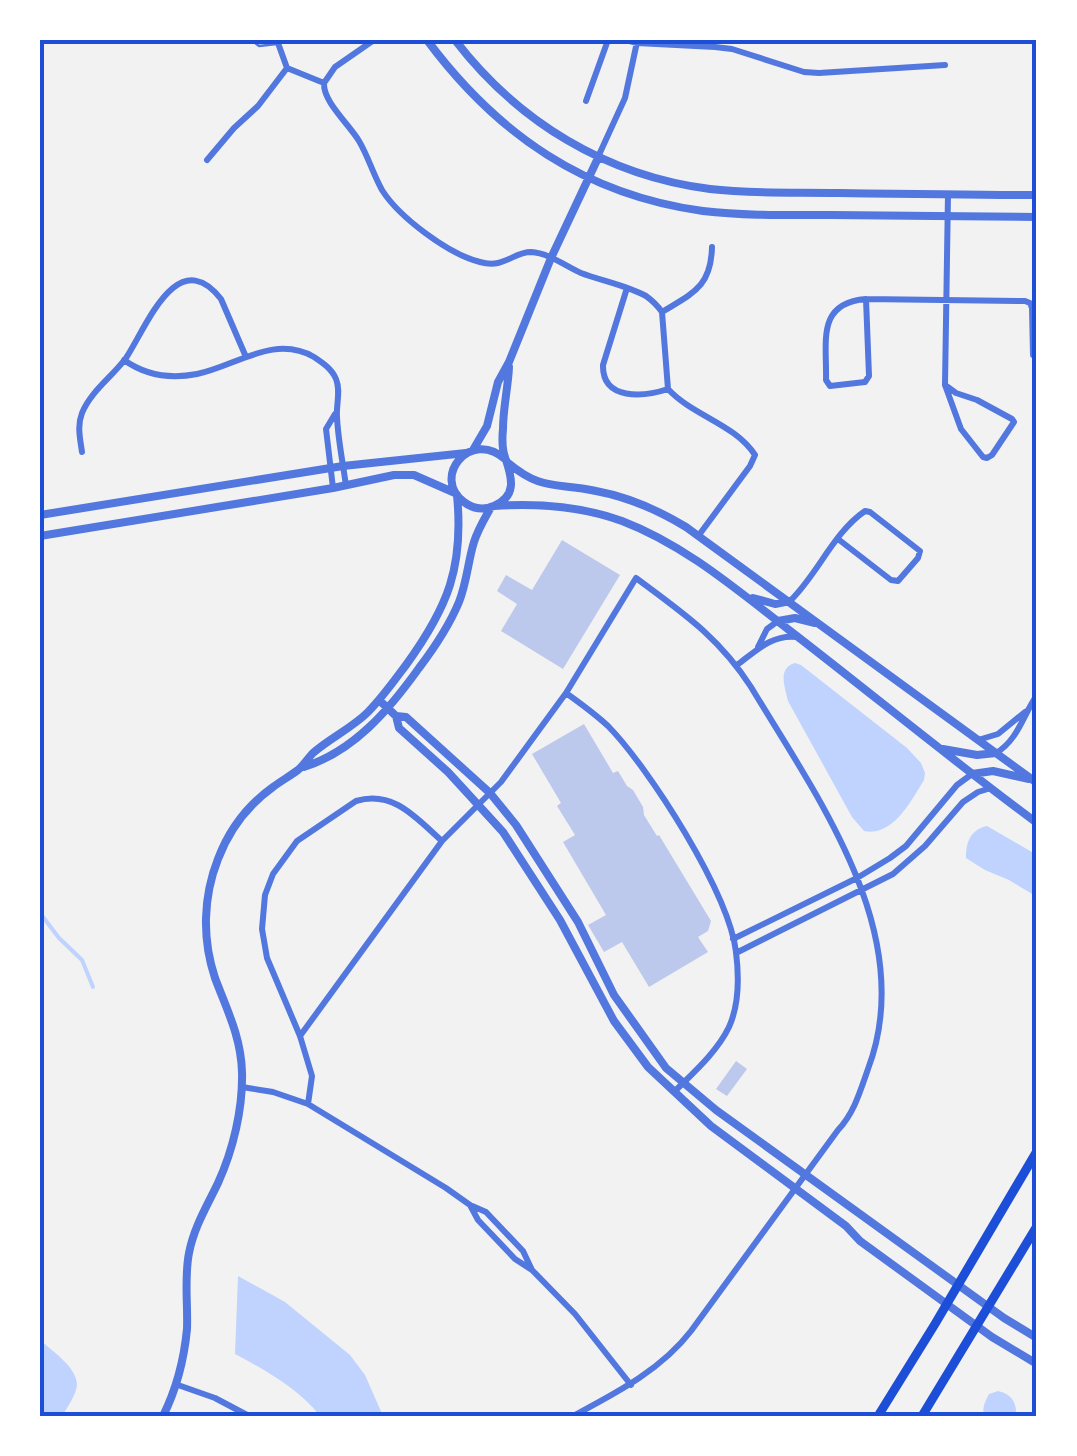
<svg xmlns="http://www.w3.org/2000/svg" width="1077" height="1456" viewBox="0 0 1077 1456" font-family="'Exo 2',sans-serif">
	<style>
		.water { fill: #bfd3fe }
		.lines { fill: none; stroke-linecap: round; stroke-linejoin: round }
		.stream { stroke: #bfd3fe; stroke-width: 4 }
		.building { fill: #bdc9ec }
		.service { stroke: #5277de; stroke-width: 2.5 }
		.minor { stroke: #5277de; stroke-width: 6 }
		.tertiary { stroke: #5277de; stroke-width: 8 }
		.secondary { stroke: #1d4ed8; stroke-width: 9 }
		.neatline { fill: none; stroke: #1d4ed8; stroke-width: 4 }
	</style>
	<rect width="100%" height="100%" fill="#f2f2f2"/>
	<path class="water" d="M795,663l6,2 106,83 14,15 4,10 -1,7c-13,21 -31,57 -60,51l-12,-14 -64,-116c-3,-14 -11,-33 7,-38z
		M987,826l50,29v42l-28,-17 -24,-10 -19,-12c0,-16 4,-28 21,-32z
		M238,1276l47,26 65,53 15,20 18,41h-63c-21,-27 -55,-46 -85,-62z
		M40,1340c12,11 37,27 37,45 -1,10 -10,23 -15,31h-22z
		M998,1391c14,3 19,12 18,25h-32c-2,-9 1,-14 5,-22z"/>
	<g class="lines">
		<path class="stream" d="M40,913l19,25 23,22 11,27"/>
	</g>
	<path class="building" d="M562,540l58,35 -57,94 -62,-38 16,-27 -20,-13 9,-16 26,15z
		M584,724l29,49 5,-2 9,15 6,4 10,17 1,8 13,21 2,-1 52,86 -3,10 -10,6 10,15 -59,35 -27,-45 -18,10 -16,-27 18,-10 -43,-73 12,-7 -18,-29 4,-3 -29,-49z
		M736,1061l11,8 -20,27 -11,-7z"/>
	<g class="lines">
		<path class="service" d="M251,40l8,6 18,-2"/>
		<path class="minor" d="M626,40l11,3 78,4 17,2 72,23 15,1 126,-8
			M40,42l2,-2
			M278,43l9,25 37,15c-1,19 25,41 35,58 9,15 14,33 23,49 17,27 66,64 98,72 24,7 33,-10 51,-10 18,1 34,14 50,21 21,8 45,12 65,23 7,5 11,9 16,16l6,77c25,27 67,35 87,66l-5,11 -51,69
			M324,83l11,-16 39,-27
			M586,101l22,-61
			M598,157l27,-59 12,-56
			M207,160l27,-32 24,-22 29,-38
			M627,288l-24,77c-1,36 41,32 65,24
			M866,299l3,77 -4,6 -35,4 -4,-6c1,-38 -10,-77 40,-81l159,2 5,2 2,5 1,47
			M662,312c31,-19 49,-25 50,-65
			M124,360c21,15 47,19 73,14 39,-8 77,-40 117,-17 9,6 18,12 22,22 5,12 0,25 1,38 1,23 6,46 9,69
			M945,385l11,8 21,7 35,19 2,3 -22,33 -5,3 -4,-1 -22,-28z
			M945,385l3,-191
			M82,452c-2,-14 -5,-26 0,-39 9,-22 30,-36 44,-55 20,-30 51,-115 95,-59l25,58
			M333,488l-7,-59 9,-15
			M790,601c28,-27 43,-68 75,-90l5,1 50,39 -2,7 -20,23 -7,-1 -53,-41
			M758,647l9,-18 11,-8
			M737,665c19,-14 35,-31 60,-28
			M566,693l70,-115c47,35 83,59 115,109 66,110 168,248 117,382 -8,23 -14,44 -30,61l-147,201c-30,39 -75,62 -118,85
			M978,740l20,-6 27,-22
			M996,753c22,-13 27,-38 41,-58
			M733,939l124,-61 33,-20 16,-12 51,-61 15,-11
			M736,953l157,-79 32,-28 38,-44 15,-10 13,-4
			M300,1036l142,-195
			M242,1087l31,5 35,12 138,84 24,17 16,7 37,39 9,19
			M308,1104l4,-28 -12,-40 -33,-78 -5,-29 3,-34 8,-21 24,-33 59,-40c38,-11 60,17 86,40l59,-59 65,-89c14,10 29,21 42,33 42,43 121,167 128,226 3,24 3,53 -7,75 -12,25 -36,46 -55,65
			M470,1205l8,15 37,39 17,11 43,44 56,71
			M178,1385l37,13 34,18"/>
		<path class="tertiary" d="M427,40c70,94 158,155 276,171 42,5 86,4 129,4 68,1 137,1 205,2
			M455,40c63,82 152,136 255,149 43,5 86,3 129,4 66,1 132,2 198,2
			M473,450l14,-24 11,-44 11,-20 42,-104 47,-100
			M505,459c-35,-31 -74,19 -41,43 9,7 20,8 30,4 23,-10 18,-28 12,-46 -4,-9 -4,-21 -3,-31 0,-21 5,-41 6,-62
			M507,462c36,30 48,20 89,29 32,6 62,19 90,36l351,256
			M494,506c44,-3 87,0 128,15 63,24 115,69 167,109 83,64 164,131 248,193
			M40,515l303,-49 123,-13
			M40,536l293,-48 61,-13h20l41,18
			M753,598l22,6 15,-3
			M778,621l17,-3 20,5
			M379,700l17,16 10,1 84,76 26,32 62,97 36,73 52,73 50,42 288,208 33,20
			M396,716l3,12 49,44 55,60 57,88 54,101 34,46 63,59 135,100 14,15 132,96 45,27
			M943,749l34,6 19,-2
			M304,767c50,-16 85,-57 115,-99 16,-21 30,-42 40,-66 8,-20 9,-41 15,-60 4,-13 11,-24 17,-35
			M972,774l21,-3 36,8
			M163,1416c14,-28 21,-56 24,-87 1,-25 -3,-51 2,-76 5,-26 18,-47 29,-70 15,-33 25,-74 24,-111 -1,-35 -15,-62 -27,-94 -13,-39 -12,-81 3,-119 11,-29 30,-54 55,-72 8,-6 17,-11 25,-17 6,-5 10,-12 15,-17 17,-15 39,-25 55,-41 14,-14 26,-31 38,-47 42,-58 58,-98 51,-170"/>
		<path class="secondary" d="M878,1416l57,-92 102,-173
			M922,1416l115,-190"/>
	</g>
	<rect width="1077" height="1456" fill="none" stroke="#ffffff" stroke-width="85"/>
	<rect x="42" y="42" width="992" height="1372" class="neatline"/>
</svg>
